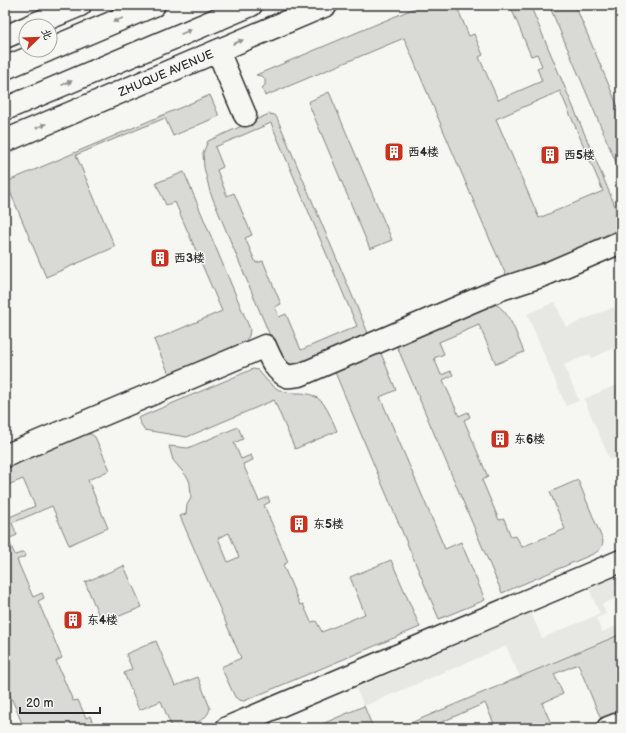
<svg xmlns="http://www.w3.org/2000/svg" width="626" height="733" viewBox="0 0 626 733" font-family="'Balsamiq Sans','LXGW WenKai TC',sans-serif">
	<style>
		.built { fill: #e7e7e3 }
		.green { fill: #d9d9d5; stroke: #828280; fill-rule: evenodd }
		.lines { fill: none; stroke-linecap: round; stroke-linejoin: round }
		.street-casing { stroke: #2b2b2b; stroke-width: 25 }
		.secondary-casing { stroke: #2b2b2b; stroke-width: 25 }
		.street { stroke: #f6f6f2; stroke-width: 22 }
		.secondary { stroke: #f6f6f2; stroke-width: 22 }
		.oneway { fill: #90908e }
		.labels { text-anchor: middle; stroke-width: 3; stroke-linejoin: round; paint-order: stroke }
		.street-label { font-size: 12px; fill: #2b2b2b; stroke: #f6f6f2 }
		.poi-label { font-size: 12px; font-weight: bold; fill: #2b2b2b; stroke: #f6f6f2; text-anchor: start }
	</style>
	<rect width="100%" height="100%" fill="#f6f6f2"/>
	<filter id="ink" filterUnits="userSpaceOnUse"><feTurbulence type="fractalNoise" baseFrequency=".025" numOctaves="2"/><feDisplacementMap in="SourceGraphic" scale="8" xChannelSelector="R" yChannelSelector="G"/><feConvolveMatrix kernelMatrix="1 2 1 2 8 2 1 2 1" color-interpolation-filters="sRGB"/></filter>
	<g filter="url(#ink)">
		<path class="built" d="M555,302l11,25 48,-20 7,17v32l-4,-9 -25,11 -2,-4 -26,11 15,36 -13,5 -39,-92z
			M621,383v16l-1,1 1,3v52l-11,5 -26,-61z
			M621,575v8l-6,3 4,11 -17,7 4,10 -10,4 6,14 14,-6 3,9 -99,42 -14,-31 -142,60 -8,-18 175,-75 11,25 58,-24 -11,-25z"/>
		<path class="green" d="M422,5h40l-5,2 12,29 5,-2 9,21 -4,2 19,43 44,-19 -5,-13 5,-2 -5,-12 -6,2 -21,-51h20l91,215v12l-82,35 -32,9 -1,-1 -15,-33 -87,-204 -139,58 -3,-8 3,-3v-6l-3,-3 -6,-1zM560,91l43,100 -64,27 -43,-99z
			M549,5h26l46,109v60z
			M329,92l63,148 -22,9 -62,-147z
			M210,95l9,21 -46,20 -8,-18 -89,37 39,92 -69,30 -40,-95z
			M269,114l6,1 2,3 91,215 -2,3 -69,31h-8l-16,-24 -63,-151 -6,-25 -1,-14 5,-12zM271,123l86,203 -56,24 -15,-36 -7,3 -4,-10 6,-3 -18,-43 -7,2 -11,-25 7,-3 -18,-42 -7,3 -10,-26 6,-3 -8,-20z
			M184,172l66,157 -1,7 -4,6 -76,32 -15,-34 68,-29 -47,-109 -9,3 -10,-22z
			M494,304c15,4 24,35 30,48l-28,12 -17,-39 -40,17 5,12 -10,4 7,17 10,-4 2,4 -10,5 16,36 9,-4 2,5 -6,3 24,57 -6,3 17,40 5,-1 7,18 5,-1 6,11 43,-18 -15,-37 28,-12 25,61c-1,7 -4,10 -10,13l-91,39 -106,-249z
			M380,351l16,39 -16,7 65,152 16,-7 24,58 -46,19 -105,-249z
			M253,369l5,1c7,8 13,17 24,21 15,5 27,-3 41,12 6,8 10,19 14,28l-42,18 -21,-49 -87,37 -43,-7 -6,-12z
			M238,427l5,12 -9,4 7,16 10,-4 2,5 -10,4 16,37 9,-4 2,5 -6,3 24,57 -5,3 17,40 3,-1 8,18 5,-1 6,11 43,-18 -15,-37 41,-17 29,67 -176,74 -5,-1 -4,-3 -14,-30 20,-9 -61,-142 6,-2 1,-9 4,-7 -1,-15 -2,-5 -15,-18 -4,-14 19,2zM229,533l10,24 -11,5 -10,-24z
			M84,434h7l4,3 15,33 -22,10 20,48 -39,17 -17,-39 -40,17 5,12 -9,4 7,16 9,-3 2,4 -9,4 16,37 9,-4 2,5 -6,3 24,57 -6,3 17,40 5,-1 8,18 4,-2 5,12h-71l-19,-45v-164l30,-13 -12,-27 -18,7v-19z
			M124,566l18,41 -40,16 -17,-41z
			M619,635l2,4v77l-18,8 -25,-60 -24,10 9,20 -21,9 11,25h-57l-11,-25 -50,22 1,3h-37z
			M156,641l19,45 23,-9 12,31c-2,14 -25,20 -38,20l-11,-27 -22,9 -15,-37 8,-4 -6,-15z
			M364,706l9,22h-60z"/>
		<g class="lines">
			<g class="street-casing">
				<path id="street" d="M30,26l50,-21
					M5,37l21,-9
					M218,51l27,64
					M5,141l321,-136
					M5,456l260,-110c5,11 10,25 22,30 4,1 9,-1 13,-1l201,-86 43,-14 77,-33
					M227,728l394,-167
					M608,728l13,-5"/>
			</g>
			<g class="secondary-casing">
				<path id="secondary" d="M50,49l104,-44
					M5,68l43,-18
					M5,109l246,-104"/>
			</g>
			<use href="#street" class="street"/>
			<use href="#secondary" class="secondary"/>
		</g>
		<defs><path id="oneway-solid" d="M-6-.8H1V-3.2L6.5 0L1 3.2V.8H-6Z"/></defs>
		<g class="oneway">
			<use href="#oneway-solid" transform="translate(118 20) rotate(157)"/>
			<use href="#oneway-solid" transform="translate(186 32) rotate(-23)"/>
			<use href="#oneway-solid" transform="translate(238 42) rotate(-23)"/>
			<use href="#oneway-solid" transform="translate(67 83) rotate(-23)"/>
			<use href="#oneway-solid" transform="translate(41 126) rotate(-23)"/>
		</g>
	</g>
	<defs>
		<g id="building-square" transform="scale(1)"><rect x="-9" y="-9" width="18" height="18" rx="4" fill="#c8321e" stroke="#f6f6f2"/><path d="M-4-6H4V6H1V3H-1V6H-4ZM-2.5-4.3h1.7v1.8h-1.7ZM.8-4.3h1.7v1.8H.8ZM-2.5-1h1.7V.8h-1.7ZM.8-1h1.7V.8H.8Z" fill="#fff"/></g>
	</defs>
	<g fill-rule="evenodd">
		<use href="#building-square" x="394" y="152"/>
		<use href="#building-square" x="550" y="155"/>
		<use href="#building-square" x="160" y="258"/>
		<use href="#building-square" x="500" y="439"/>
		<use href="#building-square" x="299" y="524"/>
		<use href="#building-square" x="73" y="620"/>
	</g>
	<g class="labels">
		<g class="street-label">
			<text transform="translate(166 73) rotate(-23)" y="4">ZHUQUE AVENUE</text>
		</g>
		<g class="poi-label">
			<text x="408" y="156">西4楼</text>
			<text x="564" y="159">西5楼</text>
			<text x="174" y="262">西3楼</text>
			<text x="514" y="443">东6楼</text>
			<text x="313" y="528">东5楼</text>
			<text x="87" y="624">东4楼</text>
		</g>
	</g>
	<rect width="626" height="733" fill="none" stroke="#f6f6f2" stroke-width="20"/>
	<rect x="10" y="10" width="606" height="713" fill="none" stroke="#2b2b2b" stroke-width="1.5" filter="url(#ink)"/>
	<g transform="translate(38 38) rotate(67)"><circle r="19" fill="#f6f6f2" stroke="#a5a5a2"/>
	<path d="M0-3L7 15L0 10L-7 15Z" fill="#c8321e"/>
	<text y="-6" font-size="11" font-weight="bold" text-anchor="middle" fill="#2b2b2b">北</text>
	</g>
	<path d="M20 707v6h80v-6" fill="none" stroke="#2b2b2b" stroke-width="2"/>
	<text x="26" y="707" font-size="12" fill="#2b2b2b" stroke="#f6f6f2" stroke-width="3" paint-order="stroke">20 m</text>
</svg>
